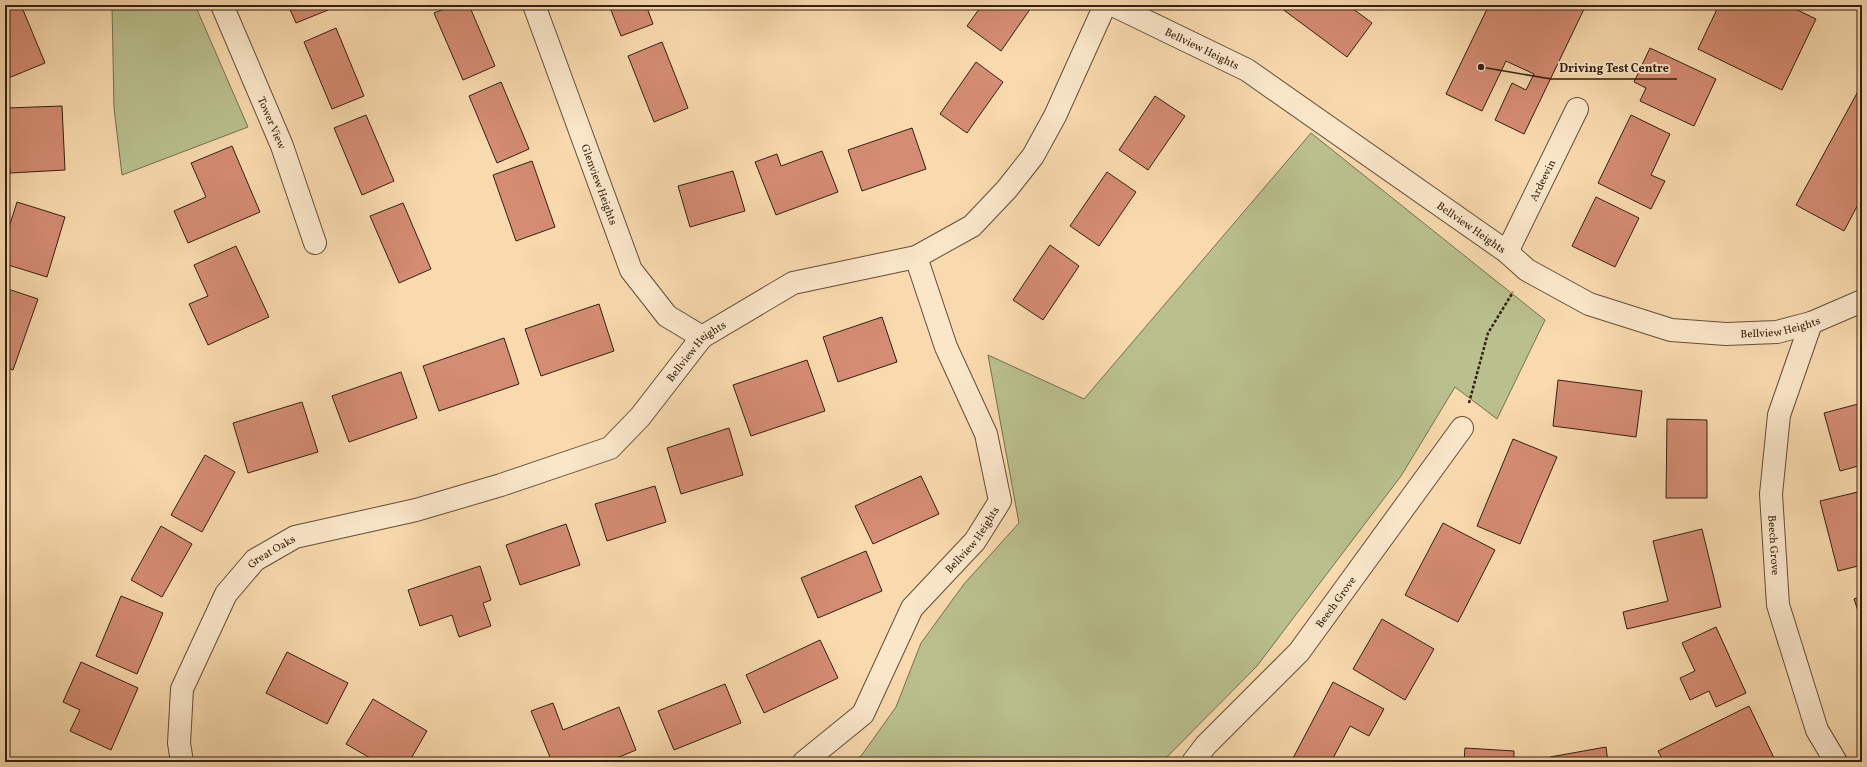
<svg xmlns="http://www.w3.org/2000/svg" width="1867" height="767" viewBox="0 0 1867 767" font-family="Vollkorn,serif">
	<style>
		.green { fill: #b9c08d; stroke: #76704e }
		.building { fill: #d48c72; stroke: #342010 }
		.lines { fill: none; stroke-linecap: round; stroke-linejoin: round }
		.street-casing { stroke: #654e38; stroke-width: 24 }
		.path { stroke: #342010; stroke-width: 2.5; stroke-dasharray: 3 2; stroke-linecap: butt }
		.street { stroke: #fae7ca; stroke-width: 22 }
		.labels { text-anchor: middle; stroke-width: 4; stroke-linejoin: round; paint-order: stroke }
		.street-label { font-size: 11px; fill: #342010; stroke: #fae7ca }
		.leader { fill: none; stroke: #342010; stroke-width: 1.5 }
		.callout-dot { fill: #342010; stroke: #fae7ca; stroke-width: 1.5 }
		.callout-label { font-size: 12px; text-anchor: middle; font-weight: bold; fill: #342010; stroke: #fae7ca; stroke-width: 4; stroke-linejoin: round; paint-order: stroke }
	</style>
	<rect width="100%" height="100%" fill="#f8daae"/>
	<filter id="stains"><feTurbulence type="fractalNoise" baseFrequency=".005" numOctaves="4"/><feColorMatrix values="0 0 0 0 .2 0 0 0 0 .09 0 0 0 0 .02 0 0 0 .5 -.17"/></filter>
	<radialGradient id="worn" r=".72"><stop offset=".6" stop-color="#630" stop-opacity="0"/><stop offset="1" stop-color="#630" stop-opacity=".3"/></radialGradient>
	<path class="green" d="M112,5h83l53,122 -126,48 -8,-67z
		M1311,133l234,187 -48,99 -42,-32 -54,89 -144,190 -95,96h-311l10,-6 35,-49 25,-64 43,-59 55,-61 -31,-168 96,44z"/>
	<path class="building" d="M5,5h16l24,58 -39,16z
		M288,5h38l2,5 -32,13z
		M454,5h15l26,61 -32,14 -29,-67z
		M609,5h37l7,19 -32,12z
		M982,5h51l-32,46 -34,-25z
		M1284,5h64l24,18 -25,34 -66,-49z
		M1489,5h97l-62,129 -29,-14 17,-37 14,7 8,-16 -28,-13 -24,50 -36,-17z
		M1719,5h68l29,14 -34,71 -84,-41z
		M336,28l28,68 -32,13 -28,-67z
		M662,42l26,66 -34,14 -26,-66z
		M1650,48l66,31 -22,47 -54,-25 6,-13 -12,-6z
		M976,62l27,20 -36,51 -27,-19z
		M501,82l28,67 -32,14 -28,-67z
		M1862,84v113l-18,34 -48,-26z
		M1155,96l30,20 -37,54 -29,-20z
		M62,106l3,64 -55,3 -3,-65z
		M366,115l28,66 -32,14 -28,-67z
		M1631,115l39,19 -19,41 14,6 -14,28 -53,-26z
		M912,128l14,41 -64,22 -14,-41z
		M232,146l28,66 -72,31 -14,-32 32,-14 -15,-34z
		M822,151l16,41 -62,23 -21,-53 22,-8 4,12z
		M532,161l23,66 -39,14 -23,-66z
		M733,171l12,40 -55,16 -12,-41z
		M1107,172l29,20 -37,54 -29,-20z
		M1596,197l43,21 -24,49 -43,-21z
		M17,202l48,15 -18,60 -42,-13v-24z
		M403,203l28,66 -32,14 -29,-67z
		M1050,245l29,21 -36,54 -30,-20z
		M236,246l33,71 -61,28 -19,-41 19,-8 -14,-31z
		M5,288l33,11 -25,71 -8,-3z
		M599,304l15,47 -73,25 -16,-47z
		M882,317l15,45 -59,20 -15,-45z
		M504,338l15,46 -80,27 -16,-45z
		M807,360l18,51 -74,25 -18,-51z
		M401,372l16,46 -68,24 -17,-46z
		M1558,380l84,11 -6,46 -83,-11z
		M302,402l16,50 -70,21 -15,-50z
		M1862,403v62l-22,6 -16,-58z
		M1667,419l40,1v78h-41z
		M729,428l14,47 -62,19 -14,-46z
		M1513,439l44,18 -37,87 -43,-18z
		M205,455l30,17 -33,60 -31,-17z
		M921,476l18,38 -66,30 -18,-38z
		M655,486l11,36 -59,19 -12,-37z
		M1862,491v74l-24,6 -18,-70z
		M1443,523l52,27 -37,72 -53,-27z
		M566,524l14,41 -60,20 -14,-40z
		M161,526l31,18 -30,53 -31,-17z
		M1702,529l19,78 -94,22 -4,-17 45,-11 -15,-60z
		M866,551l16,40 -64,27 -17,-40z
		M480,566l11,34 -8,3 8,23 -32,11 -7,-22 -32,11 -12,-36z
		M121,596l42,17 -26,61 -41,-18z
		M1862,596v27l-8,-24z
		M1382,619l52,30 -29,51 -52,-31z
		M1716,627l30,66 -30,14 -7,-16 -19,9 -10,-22 15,-7 -13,-28z
		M820,640l18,38 -74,35 -18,-38z
		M287,652l61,31 -21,41 -61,-31z
		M81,662l57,26 -27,62 -41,-19 10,-21 -17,-8z
		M1333,682l51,27 -15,27 -19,-10 -19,36h-40z
		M725,684l16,39 -67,27 -16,-39z
		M373,699l54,32 -18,31h-32l-31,-18z
		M553,703l10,27 56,-23 17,43 -29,12h-55l-21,-51z
		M1749,706l27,56h-112l-6,-11z
		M1606,747l2,15h-57l-1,-5z
		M1465,748l49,3v11h-50z"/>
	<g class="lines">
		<g class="street-casing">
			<g id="street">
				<path id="s1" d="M222,5l60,141 33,97"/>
				<path id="s2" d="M534,5l97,265 36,46 35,21"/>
				<path id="s3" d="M1113,5l134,65 260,182 20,18 62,34 82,26 55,4 51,-2 34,-9 51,-22"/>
				<path id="s4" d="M1507,252l70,-143"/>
				<path id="s5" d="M1811,323l-32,92 -8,79 7,111 39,125 19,32"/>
				<path id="s6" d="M182,762l-3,-19 3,-54 44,-95 29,-34 40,-23 121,-27 85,-25 109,-37 30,-31 62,-80 91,-54 123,-26 56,-31 35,-37 26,-33 22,-40 50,-111"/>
				<path id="s7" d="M804,762l59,-48 49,-106 63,-67 25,-40 -14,-67 -40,-87 -30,-90"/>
				<path id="s8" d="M1193,762l13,-17 93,-93 163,-224"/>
			</g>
		</g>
		<path class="path" d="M1469,403l19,-70 25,-41"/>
		<use href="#street" class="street"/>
	</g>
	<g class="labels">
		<g class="street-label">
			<text dy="4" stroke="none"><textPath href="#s3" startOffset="99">Bellview Heights</textPath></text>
			<text dy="4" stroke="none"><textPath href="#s1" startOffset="128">Tower View</textPath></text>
			<text dy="4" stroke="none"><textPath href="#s4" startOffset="80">Ardeevin</textPath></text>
			<text dy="4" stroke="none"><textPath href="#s2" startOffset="191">Glenview Heights</textPath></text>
			<text dy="4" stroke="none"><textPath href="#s3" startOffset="423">Bellview Heights</textPath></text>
			<text dy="4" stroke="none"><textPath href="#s3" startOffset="760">Bellview Heights</textPath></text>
			<text dy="4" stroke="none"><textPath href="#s6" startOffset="727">Bellview Heights</textPath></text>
			<text dy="4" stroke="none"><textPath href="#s7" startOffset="284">Bellview Heights</textPath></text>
			<text dy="4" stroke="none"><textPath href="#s5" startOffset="228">Beech Grove</textPath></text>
			<text dy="4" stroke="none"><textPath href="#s6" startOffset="241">Great Oaks</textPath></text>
			<text dy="4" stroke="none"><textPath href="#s8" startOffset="215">Beech Grove</textPath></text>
		</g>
	</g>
	<path class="leader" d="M1481 67L1551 79H1677"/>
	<circle class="callout-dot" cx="1481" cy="67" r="4"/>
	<g class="callout-label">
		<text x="1614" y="72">Driving Test Centre</text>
	</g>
	<rect width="1867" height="767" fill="none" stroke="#f8daae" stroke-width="20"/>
	<rect x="6" y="6" width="1855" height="755" fill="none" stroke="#342010" stroke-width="2"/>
	<rect x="10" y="10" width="1847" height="747" fill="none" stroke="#342010"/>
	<rect width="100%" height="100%" filter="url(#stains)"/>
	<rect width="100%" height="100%" fill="url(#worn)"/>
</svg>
